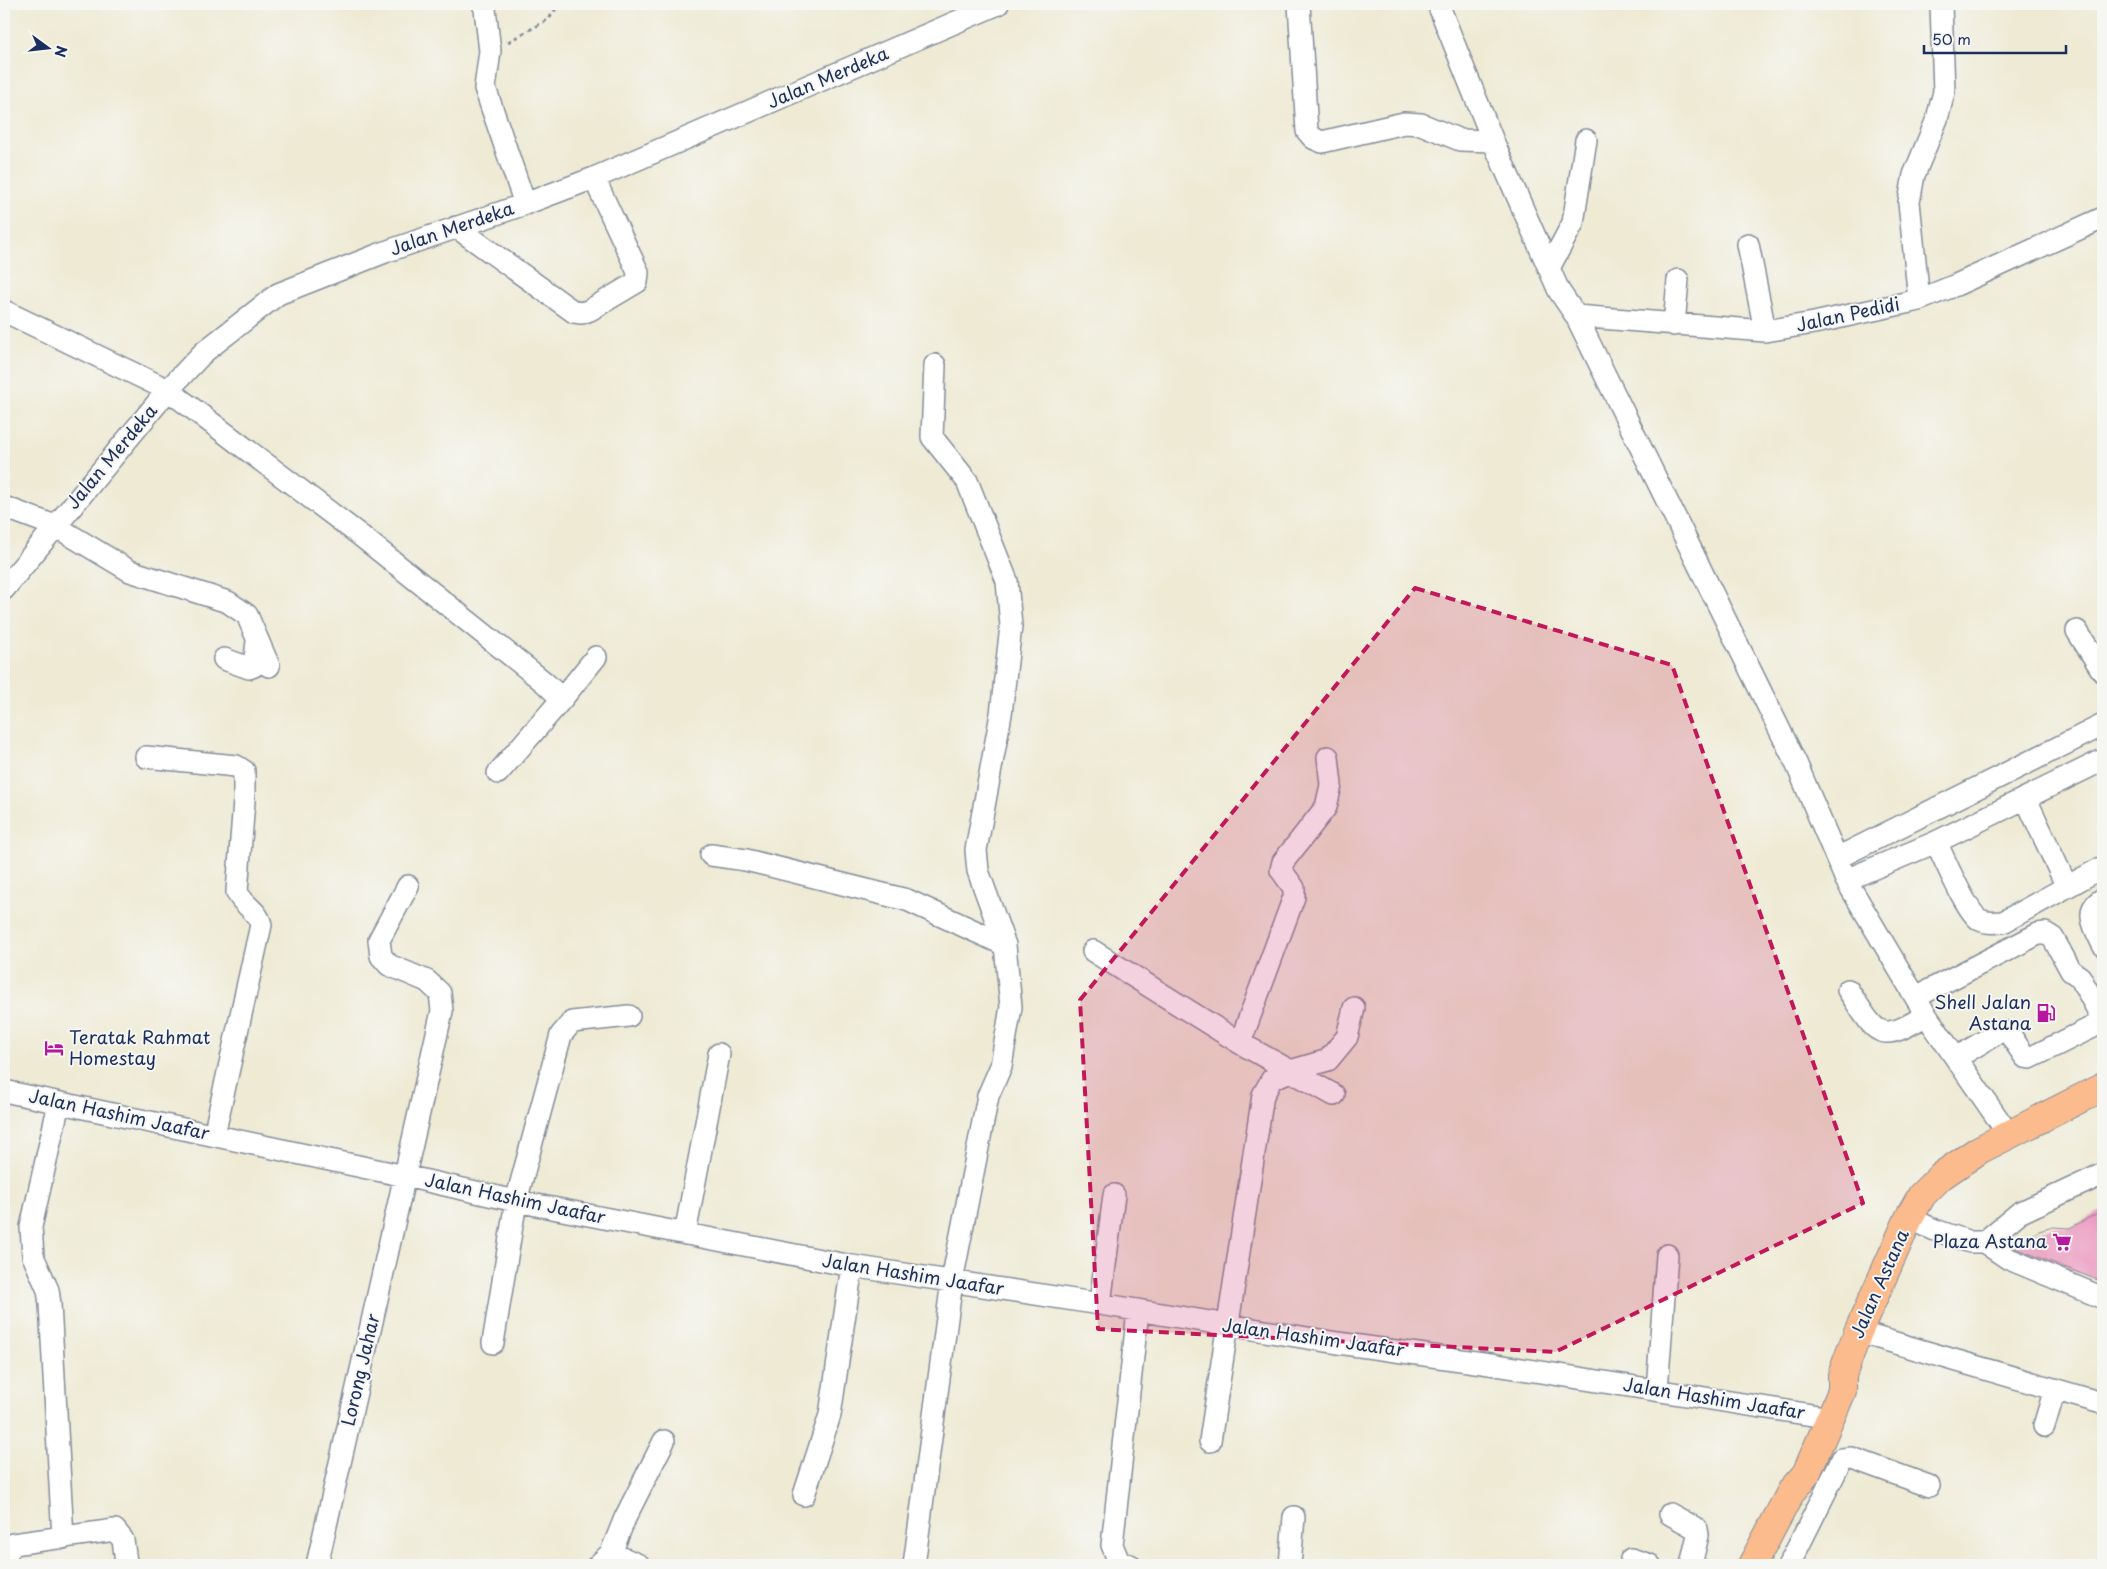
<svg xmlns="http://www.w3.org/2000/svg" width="2107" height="1569" viewBox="0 0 2107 1569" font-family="'Playpen Sans',sans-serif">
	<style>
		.building { fill: #ec9bc1 }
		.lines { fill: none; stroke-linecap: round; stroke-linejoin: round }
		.minor-casing { stroke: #848c99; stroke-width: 24 }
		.major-casing { stroke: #848c99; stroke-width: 30 }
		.path { stroke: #848c99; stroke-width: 3; stroke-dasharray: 4 4; stroke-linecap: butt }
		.minor { stroke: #fff; stroke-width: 21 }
		.major { stroke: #fbbb8d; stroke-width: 28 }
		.marked { fill: #c2185b; fill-opacity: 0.2; stroke: #c2185b; stroke-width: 4; stroke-dasharray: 10 6; stroke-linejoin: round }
		.labels { text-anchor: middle; stroke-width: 4; stroke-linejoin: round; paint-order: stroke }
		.street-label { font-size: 18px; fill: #1b2f5e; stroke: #f6f6f2 }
		.poi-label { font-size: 18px; fill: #1b2f5e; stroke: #f6f6f2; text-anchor: end }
	</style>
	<rect width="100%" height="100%" fill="#f6f6f2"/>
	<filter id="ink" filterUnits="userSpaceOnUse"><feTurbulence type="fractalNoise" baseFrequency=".02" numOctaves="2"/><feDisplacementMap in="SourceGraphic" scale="10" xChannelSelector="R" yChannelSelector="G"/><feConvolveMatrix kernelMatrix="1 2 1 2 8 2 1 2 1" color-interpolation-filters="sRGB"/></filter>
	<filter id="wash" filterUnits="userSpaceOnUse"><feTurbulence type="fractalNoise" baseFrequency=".0096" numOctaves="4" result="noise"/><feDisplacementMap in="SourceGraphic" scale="20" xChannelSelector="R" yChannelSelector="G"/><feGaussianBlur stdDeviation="1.12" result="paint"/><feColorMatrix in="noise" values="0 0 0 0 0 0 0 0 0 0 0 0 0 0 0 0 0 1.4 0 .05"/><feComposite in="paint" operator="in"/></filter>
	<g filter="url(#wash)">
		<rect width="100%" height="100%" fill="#eeead4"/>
		<g id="blocks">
			<path class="building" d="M2103,1210v72l-88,-34 9,-9 15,-8 14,-4 17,1z"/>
		</g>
	</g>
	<g filter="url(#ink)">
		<use href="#blocks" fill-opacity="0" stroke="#848c99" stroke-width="1"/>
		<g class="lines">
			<g class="minor-casing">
				<path id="minor" d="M483,4l2,5 5,42 -5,37 40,116
					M1299,4l8,127 6,7 9,4 82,-19 17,1 39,16 33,1
					M1438,4l55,137 66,150 17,25 220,447 50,117 80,135 83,120
					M456,227l118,85 8,1 8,-3 47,-28 1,-10 -44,-94
					M1748,244l17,87
					M1549,268l24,-45 13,-83
					M1919,300l-10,-98 5,-27 23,-56 7,-27 -3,-88
					M4,311l164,79 193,146 183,146 18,17 -64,74
					M1576,316l189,15 49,-8 105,-23 37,-15 147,-67
					M1674,325l4,-45
					M4,507l51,19 75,45 98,31 19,13 22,51
					M4,589l164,-199 36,-38 74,-58 107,-42 140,-48 69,-26 404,-174
					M2077,631l26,41
					M224,659l25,9 5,-2 3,-25
					M562,699l34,-42
					M146,757l90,9 8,5v30l-7,91c6,14 21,18 24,33l-47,210
					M2026,799l41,88
					M1936,842c8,16 31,71 44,78 8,4 15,2 23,2l100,-55
					M711,855l35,5 161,40 98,45
					M1837,858l266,-133
					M1846,880l90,-38 167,-82
					M2103,899c-21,11 -7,31 0,46
					M1093,951l147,92 94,52
					M1848,990c29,43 29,56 78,25
					M1916,997l122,-63 7,-1 8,5 18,33 9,6 23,43
					M1240,1043l54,-146v-9l-13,-18 2,-8 43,-55 5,-22 -3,-28
					M1956,1058l45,-27 8,2 16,24 5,1 73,-36
					M4,1091l401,85 111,25 336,65 248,38 238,39 152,21 328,52 11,4
					M59,1103l-28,124 2,29 15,34 2,14 13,234
					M1909,1218l26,12 35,12h14l25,17 94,39
					M685,1234l34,-180
					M1984,1242l35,-29 84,-39
					M1100,1304l14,-109
					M1858,1332l240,70
					M493,1343l23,-142 45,-166 11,-13 57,-6
					M1657,1390l10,-135
					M2044,1426l11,-37
					M1210,1441l53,-346 9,-16 18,-8 38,-11 19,-23 7,-29
					M804,1495l26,-80 22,-149
					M1670,1514l27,15 1,6 -7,30
					M611,1553l28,12
					M1631,1559l19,6
					M6,1565l1,-12 6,-9 102,-14 8,10 3,22
					M317,1565l125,-554 -2,-18 -13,-12 -38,-16 -8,-9 -2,-16 29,-54
					M598,1565l13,-12 14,-35 39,-77
					M914,1565l38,-284 36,-185 13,-30 10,-59 -6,-62 -27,-74 -2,-21 25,-136 10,-88 -4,-45 -40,-100 -35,-44 3,-72
					M1130,1565l-11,-3 -7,-17 26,-234
					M1290,1565l4,-48
					M1789,1565l53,-106 10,-1 77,28"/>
			</g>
			<g class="major-casing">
				<path id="major" d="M1752,1565l40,-75 14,-16 36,-83v-16l16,-43 51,-114 13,-23 19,-19 38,-26 124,-63"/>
			</g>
			<path class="path" d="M508,42l41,-23 10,-15"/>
			<use href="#minor" class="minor"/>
			<use href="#major" class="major"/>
		</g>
	</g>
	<path class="marked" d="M1415,588l257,77 191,538 -308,149 -457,-23 -18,-329z"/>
	<defs>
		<g id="fuel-bare" transform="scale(1.5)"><path d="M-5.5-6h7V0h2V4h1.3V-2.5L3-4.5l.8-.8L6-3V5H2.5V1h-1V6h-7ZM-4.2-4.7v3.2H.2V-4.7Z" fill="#b5179e" stroke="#f6f6f2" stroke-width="2.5" paint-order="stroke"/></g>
		<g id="hotel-bare" transform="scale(1.5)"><path d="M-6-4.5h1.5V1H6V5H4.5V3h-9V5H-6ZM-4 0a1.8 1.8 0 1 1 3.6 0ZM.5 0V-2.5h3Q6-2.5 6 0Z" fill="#b5179e" stroke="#f6f6f2" stroke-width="2.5" paint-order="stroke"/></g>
		<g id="supermarket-bare" transform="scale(1.5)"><path d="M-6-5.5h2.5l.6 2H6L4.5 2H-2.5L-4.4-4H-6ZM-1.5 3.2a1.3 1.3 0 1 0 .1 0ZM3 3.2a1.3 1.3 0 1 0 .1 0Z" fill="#b5179e" stroke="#f6f6f2" stroke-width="2.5" paint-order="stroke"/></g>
	</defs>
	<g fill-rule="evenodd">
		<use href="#fuel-bare" x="2046" y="1013"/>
		<use href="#hotel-bare" x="54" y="1048"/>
		<use href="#supermarket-bare" x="2062" y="1242"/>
	</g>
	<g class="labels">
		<g class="street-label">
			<text transform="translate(828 78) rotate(-23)" y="6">Jalan Merdeka</text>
			<text transform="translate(452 229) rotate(-19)" y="6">Jalan Merdeka</text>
			<text transform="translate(1848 315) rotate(-12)" y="6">Jalan Pedidi</text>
			<text transform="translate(112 457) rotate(-50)" y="6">Jalan Merdeka</text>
			<text transform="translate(119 1115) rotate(12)" y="6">Jalan Hashim Jaafar</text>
			<text transform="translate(515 1199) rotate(12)" y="6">Jalan Hashim Jaafar</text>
			<text transform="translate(913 1275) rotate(9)" y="6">Jalan Hashim Jaafar</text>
			<text transform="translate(1880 1284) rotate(-66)" y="6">Jalan Astana</text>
			<text transform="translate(1313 1338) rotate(8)" y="6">Jalan Hashim Jaafar</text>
			<text transform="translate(361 1370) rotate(-77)" y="6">Lorong Jahar</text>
			<text transform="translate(1714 1399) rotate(9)" y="6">Jalan Hashim Jaafar</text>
		</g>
		<g class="poi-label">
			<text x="2031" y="1009">Shell Jalan<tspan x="2031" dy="21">Astana</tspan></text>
			<text x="69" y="1044" text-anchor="start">Teratak Rahmat<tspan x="69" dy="21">Homestay</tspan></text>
			<text x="2047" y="1248">Plaza Astana</text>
		</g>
	</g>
	<rect width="2107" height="1569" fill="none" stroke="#f6f6f2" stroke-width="20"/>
	<g transform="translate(48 48) rotate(105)" stroke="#f6f6f2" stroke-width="4" paint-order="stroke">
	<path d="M0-4L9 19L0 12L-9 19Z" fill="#1b2f5e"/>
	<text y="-8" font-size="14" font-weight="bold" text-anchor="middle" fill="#1b2f5e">N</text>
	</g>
	<path d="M1924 45v8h142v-8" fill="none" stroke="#1b2f5e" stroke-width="2.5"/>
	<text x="1932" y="45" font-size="15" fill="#1b2f5e" stroke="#f6f6f2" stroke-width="4" paint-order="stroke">50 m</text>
</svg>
